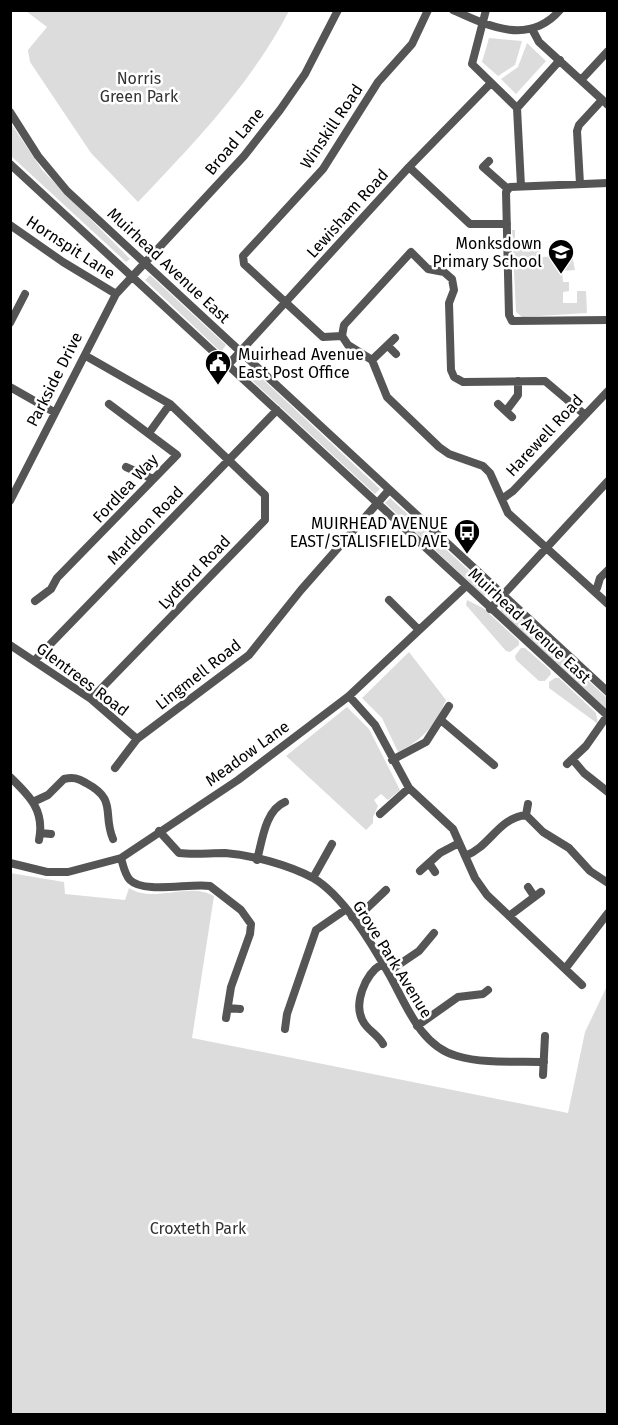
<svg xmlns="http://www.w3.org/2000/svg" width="618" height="1425" viewBox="0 0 618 1425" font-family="'Fira Sans',sans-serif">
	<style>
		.green { fill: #dcdcdc }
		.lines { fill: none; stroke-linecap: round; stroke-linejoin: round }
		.minor { stroke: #555; stroke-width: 8 }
		.labels { text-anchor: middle; stroke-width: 5; stroke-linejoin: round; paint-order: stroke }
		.park-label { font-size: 16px; fill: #333; stroke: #fff }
		.street-label { font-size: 16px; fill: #000; stroke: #fff }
		.poi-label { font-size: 16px; fill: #000; stroke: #fff; text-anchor: end }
	</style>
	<rect width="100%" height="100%" fill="#fff"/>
	<path class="green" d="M26,11h263c-38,73 -94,131 -151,191l-47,-49 -61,-91 -2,-12 19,-23z
		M489,38l33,3 -7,24 -17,11 -16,-14z
		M527,43l19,18 -30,33 -15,-15 17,-12z
		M10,122l33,49 87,88 -4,3 -115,-106z
		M512,230h3v10h25l1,17 21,-1v-3l9,-3 4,20 -13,1 1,11h6v9l-6,1v11h14v-12h9l1,22 -65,4 -6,-5z
		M150,275l76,70 -5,7 -76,-72z
		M252,369l128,120 -5,5 -128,-118z
		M390,498l100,92 -6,6 -99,-93z
		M467,600l16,8 36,33v4l-9,7 -4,-1 -40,-46z
		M507,605l100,93v13l-107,-100z
		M521,648h4l25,22 1,4 -6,7h-6l-23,-21 -1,-4z
		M409,652l37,48c-11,25 -23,40 -48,52l-16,-34 -20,-20z
		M555,678h4l37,35 2,11 -49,-36v-6z
		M347,707l22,22 31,61 -12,10 -7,-6 -7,6 4,6 -5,11v6l-7,7 -80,-74z
		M10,873l54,9 1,12 60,6 4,-12c25,16 59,-7 85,8l-22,142 376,75 17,-81 22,-46v428h-596z"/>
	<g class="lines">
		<path class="minor" d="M428,10l-16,34 -34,38 -55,87 -80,87 1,8 79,73 19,-1 6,9 24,15 15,37 52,50 10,7 34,12 7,7 18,40 100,91
			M453,10c35,16 76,36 107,0
			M486,10l-14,54 45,44 43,-48
			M532,29l7,13 69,63
			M581,80l27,-29
			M517,108l4,78
			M10,112l28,44 29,35 541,501
			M489,161l-6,6 25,22
			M10,164l598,552
			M409,167l61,57h37
			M608,183l-98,4 -4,5 3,123 3,6 96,-1
			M580,184l-3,-53 2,-6 23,-25
			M10,225l53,37 53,32
			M10,323l15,-29
			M342,336l2,-11 67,-73 17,17 16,3 8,7 2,11 -5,13 2,67 3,7 9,5 82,-1 39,33
			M388,346l8,8
			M86,356l84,48 95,91v25l-174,179
			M372,360l23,-22
			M228,365l181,-198 81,-83
			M10,387l44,25
			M498,404l14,13
			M506,411l12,-16v-14
			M149,433l21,-29
			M126,467l27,12
			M502,499l11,-8 95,-100
			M10,501l106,-207 128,-138 36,-46 25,-36 33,-64
			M597,588l3,-10 8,-8
			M389,600l29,29
			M35,601l16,-12 6,-11 120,-123 -68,-51
			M490,609l118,-128
			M10,645l81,54 46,40
			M34,661l243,-251
			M349,696l26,29 34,63 44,41 22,49 12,17 95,90
			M442,721l52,44
			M392,760l34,-18 23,-36
			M573,760l11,13 24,19
			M567,764l19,-18 21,-30
			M115,768l22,-29 112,-84 52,-65 88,-100
			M10,777c20,19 35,34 29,63
			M35,801l13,-6 16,-16c9,-2 14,-1 22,4 32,17 16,30 27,56
			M380,814l29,-26
			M526,815l2,-11
			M159,831l20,22c15,2 30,0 46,0 27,2 64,12 88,25 30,17 59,66 76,96 17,30 31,72 68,82 27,8 59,5 87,6
			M40,833l11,1
			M465,856c25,-9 33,-38 61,-41l17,17 26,16 21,23 18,12
			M121,858c2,7 4,17 9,22 14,14 60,3 80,6l31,24 10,14 -1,10 -19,53 -5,31
			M257,860c5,-18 8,-50 28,-58
			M10,863l37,9h21l53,-14 117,-78 111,-84 117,-110
			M429,863l6,9
			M420,871l20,-18 19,-10
			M313,878l19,-34
			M528,887l6,9
			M509,916l32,-24
			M352,917l14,-8 20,-19
			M382,964c-17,10 -30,41 -18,59 5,8 14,12 19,21
			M565,969l43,-56
			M388,972l31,-21 15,-18
			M228,1008l12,1
			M417,1026l41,-29 25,-3 5,-4
			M285,1029l2,-15 29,-84 29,-20
			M543,1075l2,-39"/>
	</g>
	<defs>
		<g id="school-pin" transform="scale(1.35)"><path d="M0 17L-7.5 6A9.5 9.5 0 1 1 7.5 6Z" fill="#000" stroke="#fff"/><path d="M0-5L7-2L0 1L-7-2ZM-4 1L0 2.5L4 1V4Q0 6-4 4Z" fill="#fff"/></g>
		<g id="civic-pin" transform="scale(1.35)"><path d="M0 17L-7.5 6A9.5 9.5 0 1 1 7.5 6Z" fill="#000" stroke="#fff"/><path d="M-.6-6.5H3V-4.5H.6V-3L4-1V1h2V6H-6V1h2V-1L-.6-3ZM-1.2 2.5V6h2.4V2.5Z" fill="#fff"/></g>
		<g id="bus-pin" transform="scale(1.35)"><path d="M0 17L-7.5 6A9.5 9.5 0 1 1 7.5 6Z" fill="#000" stroke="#fff"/><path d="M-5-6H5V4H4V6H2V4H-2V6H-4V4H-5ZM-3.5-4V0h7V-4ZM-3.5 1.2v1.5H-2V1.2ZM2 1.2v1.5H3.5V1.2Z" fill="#fff"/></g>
	</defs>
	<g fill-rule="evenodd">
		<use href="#school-pin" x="561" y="252"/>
		<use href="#civic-pin" x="218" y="363"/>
		<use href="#bus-pin" x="467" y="532"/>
	</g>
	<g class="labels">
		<g class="park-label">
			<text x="139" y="84">Norris<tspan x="139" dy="18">Green Park</tspan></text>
			<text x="198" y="1234">Croxteth Park</text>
		</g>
		<g class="street-label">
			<text transform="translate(331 126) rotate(-56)" y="6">Winskill Road</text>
			<text transform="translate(234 141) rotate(-50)" y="6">Broad Lane</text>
			<text transform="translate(347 213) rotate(-48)" y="6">Lewisham Road</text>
			<text transform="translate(71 247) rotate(33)" y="6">Hornspit Lane</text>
			<text transform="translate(169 265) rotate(43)" y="6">Muirhead Avenue East</text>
			<text transform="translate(54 379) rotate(-63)" y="6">Parkside Drive</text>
			<text transform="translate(544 435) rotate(-47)" y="6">Harewell Road</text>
			<text transform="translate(125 488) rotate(-47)" y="6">Fordlea Way</text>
			<text transform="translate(145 525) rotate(-46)" y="6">Marldon Road</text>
			<text transform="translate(194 572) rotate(-46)" y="6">Lydford Road</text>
			<text transform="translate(530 625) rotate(43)" y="6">Muirhead Avenue East</text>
			<text transform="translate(198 674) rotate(-38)" y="6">Lingmell Road</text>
			<text transform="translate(83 679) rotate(37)" y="6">Glentrees Road</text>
			<text transform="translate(247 753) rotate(-36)" y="6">Meadow Lane</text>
			<text transform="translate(393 959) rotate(58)" y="6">Grove Park Avenue</text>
		</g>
		<g class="poi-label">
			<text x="542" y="249">Monksdown<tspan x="542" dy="18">Primary School</tspan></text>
			<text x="238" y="360" text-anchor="start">Muirhead Avenue<tspan x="238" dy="18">East Post Office</tspan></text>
			<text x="448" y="529">MUIRHEAD AVENUE<tspan x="448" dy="18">EAST/STALISFIELD AVE</tspan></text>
		</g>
	</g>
	<rect width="618" height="1425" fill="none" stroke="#000000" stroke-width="24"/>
</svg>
